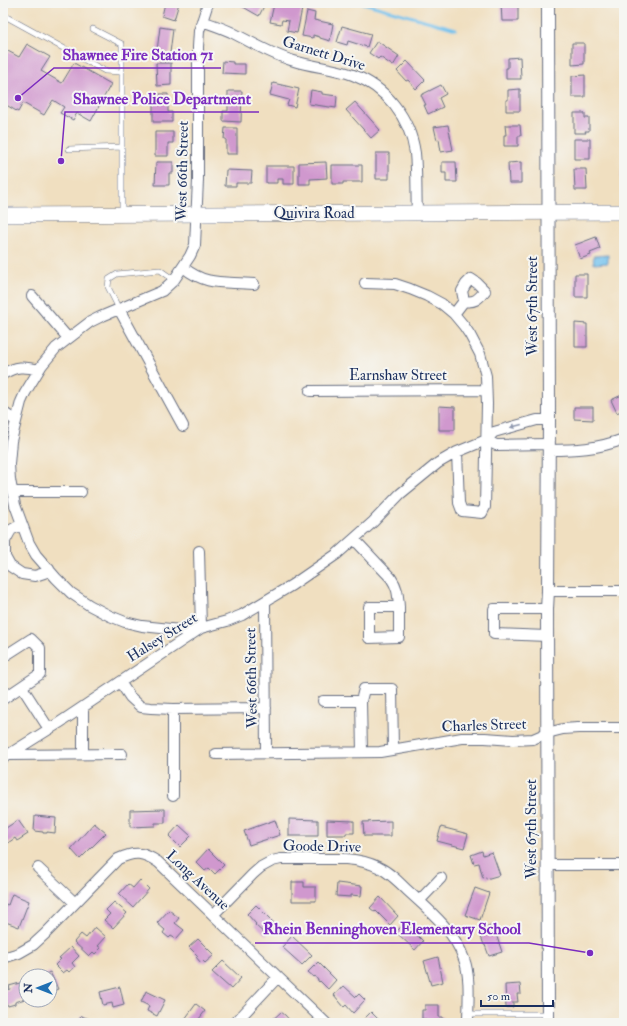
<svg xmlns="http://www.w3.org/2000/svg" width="627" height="1026" viewBox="0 0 627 1026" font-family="'IM FELL Double Pica',serif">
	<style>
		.water { fill: #72c1ed; stroke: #4678a6 }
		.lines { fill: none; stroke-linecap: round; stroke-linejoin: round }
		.stream { stroke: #72c1ed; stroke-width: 3 }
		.building { fill: #d098ce }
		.service-casing { stroke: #666d80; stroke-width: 6 }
		.minor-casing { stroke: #666d80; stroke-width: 12 }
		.tertiary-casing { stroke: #666d80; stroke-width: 14 }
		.primary-casing { stroke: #666d80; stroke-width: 16 }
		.service { stroke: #fff; stroke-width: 5 }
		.minor { stroke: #fff; stroke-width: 10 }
		.tertiary { stroke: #fff; stroke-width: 12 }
		.primary { stroke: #fff; stroke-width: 15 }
		.oneway { fill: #8d97ae }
		.labels { text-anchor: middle; stroke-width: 4; stroke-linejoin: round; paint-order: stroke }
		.street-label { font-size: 15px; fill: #1b2f5e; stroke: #f6f6f2 }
		.leader { fill: none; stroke: #7b2cbf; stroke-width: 1.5 }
		.callout-dot { fill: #7b2cbf; stroke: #f6f6f2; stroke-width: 1.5 }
		.callout-label { font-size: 16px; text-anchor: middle; font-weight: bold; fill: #7b2cbf; stroke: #f6f6f2; stroke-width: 4; stroke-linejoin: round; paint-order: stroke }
	</style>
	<rect width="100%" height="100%" fill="#f6f6f2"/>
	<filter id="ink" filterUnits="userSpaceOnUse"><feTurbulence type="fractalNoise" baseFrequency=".025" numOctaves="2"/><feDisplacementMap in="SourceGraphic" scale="8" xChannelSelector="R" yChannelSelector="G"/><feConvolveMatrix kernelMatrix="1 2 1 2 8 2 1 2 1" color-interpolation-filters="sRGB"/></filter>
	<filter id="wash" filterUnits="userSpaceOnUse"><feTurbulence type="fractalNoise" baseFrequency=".012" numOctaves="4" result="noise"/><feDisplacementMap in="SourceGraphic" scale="16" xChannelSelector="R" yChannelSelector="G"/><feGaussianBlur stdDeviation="0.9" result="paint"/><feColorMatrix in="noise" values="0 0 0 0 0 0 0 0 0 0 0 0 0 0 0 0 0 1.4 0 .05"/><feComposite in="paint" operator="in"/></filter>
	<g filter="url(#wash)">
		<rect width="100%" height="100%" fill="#f0dfc0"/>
		<path class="water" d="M608,255v8l-14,1 -1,-8z"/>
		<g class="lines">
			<path class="stream" d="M363,3l93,26"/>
		</g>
		<g id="blocks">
			<path class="building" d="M165,3h14l-5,17 -12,-4z
				M239,3h24l2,1 -6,12 -21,-12z
				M501,3h17v18h-16z
				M274,4l28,5 -5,24 -10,-2 2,-10 -7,-1 -1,4 -11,-2z
				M307,11l8,2 -1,7 19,4 -3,17 -10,-3v-1l-7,-2v3l-11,-2z
				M342,26l29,8 -4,13 -19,-6 -1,4 -10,-3z
				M160,27l13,2 -3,24 -13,-2z
				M377,41l22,15 -6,10 -13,-9 -2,2 -9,-6z
				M572,43h12v21l-12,1z
				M27,44l23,13 -9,14 21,12 12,-20 37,21 -20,37 -14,-8 -4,7 -13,-7 4,-6 -11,-7 -9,15 -21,-12 -5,9 -15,-9v-47l3,-6 13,7z
				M520,57l1,22h-15v-11h2v-10z
				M223,61l10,1v2h12v10l-23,-1z
				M407,61l18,19 -9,9 -8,-9 -2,1 -9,-10z
				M156,63h15v22l-14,1z
				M585,75v22h-13v-21z
				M273,83l26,6 -4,18 -8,-2 2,-5 -19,-5z
				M441,85l5,9 -7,4 4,9 -15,7 -4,-9h2l-5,-10z
				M520,89v22h-14v-11h2v-10z
				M311,90l11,2v2l15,2 -1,12 -27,-4z
				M228,91h14l-1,31 -18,-1v-10h5z
				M153,94h15v18h4v10h-19z
				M355,102l25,28 -9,8 -25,-28z
				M574,113h11v5h4v13h-4l1,2h-12z
				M448,125l5,25 -12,2 -2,-13 -2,1 -3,-13z
				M505,125h15l1,11h-3v10h-14v-11h2z
				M225,128h12v26h-11v-15h-2z
				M155,132h18v11h-5v13h-13z
				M574,139h16v20h-16z
				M376,153h13v26h-13z
				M156,162h17v11h-4v12h-14z
				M326,162l1,16 -17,1v5h-11v-21z
				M442,162h14l1,20h-11v-9h-4z
				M521,162v21h-12l-1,-20z
				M332,165h30v17h-19v2h-11z
				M266,166h28v18h-11v-5h-6v4h-11z
				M574,169h12l1,21h-12z
				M226,170l26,1 -1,12h-15v3h-11z
				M621,171h3v12h-3z
				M596,237l4,12 -10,4 1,2 -11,4 -5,-14z
				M575,274h12v23h-12z
				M575,323l12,1v23h-12z
				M624,394v15l-7,4 -6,-13z
				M439,406l16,1v23h-16z
				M574,407h19v13l-19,-1z
				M165,809v14h-10v3l-25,1v-17z
				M35,816l21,2 -1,15 -8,-1v1h-4v-1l-9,-1z
				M289,819l29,1v16h-29z
				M18,820l10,14 -11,7 -2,-3 -10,7 -2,-3v-12z
				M275,820l5,15 -31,10 -5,-14z
				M327,820l27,1v12h-8v2h-19z
				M391,821v15h-27l-1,-14z
				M94,823l12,10 -26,26 -9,-10z
				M179,825l12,11 -11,11 -11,-11z
				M441,827l27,7 -4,14 -27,-7z
				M208,849l16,16 -9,9 -6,-6 -4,3 -9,-9z
				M482,851l1,4 9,-3 8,23 -14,4v-2l-3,1 -4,-15 -5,1 -3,-9z
				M140,880l9,9 -16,18 -14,-13 9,-10 5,4z
				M292,882h12v5h12v14h-24z
				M337,883l25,3 -1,10 -10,-1v2l-15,-1z
				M475,888l14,5 -9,27 -15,-5z
				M12,894l17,7 -10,26 -16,-6v-11l3,-6 2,1z
				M380,897l18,19 -8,9 -14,-14 -1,1 -5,-4z
				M114,902l13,11 -14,15 -9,-8 6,-6 -4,-4z
				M256,905l20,20 -10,10 -11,-10 1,-1 -9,-10z
				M169,910l10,8 -4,5 9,7 -8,9 -5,-3 -2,2 -6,-5 2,-3 -8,-7z
				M406,922l11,10 -1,2 7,7 -8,9 -19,-18z
				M493,925l9,27 -13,4 -4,-11h-1l-5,-14z
				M95,927l11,10 -8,9 3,2 -6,6 -2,-2 -4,4 -15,-14 7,-8 5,4z
				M292,936l20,19 -10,10 -20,-18z
				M198,939l16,16 -9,8 -2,-2 -2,2 -5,-6 2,-1 -9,-9z
				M71,947l8,9 -7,7 3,4 -6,5 -2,-2 -4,3 -8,-8 6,-6 -2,-1z
				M438,957l5,25 -12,3 -7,-24z
				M223,961l18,17 -10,11 -19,-17z
				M318,962l18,18 -8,9 -8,-8 -1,1 -4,-6 -1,1 -6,-5z
				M50,972l8,17 -8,3v-16h-8z
				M20,983l5,16 -10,3v2l-7,2 -1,-2 -4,1v-14l7,-2 -1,-3z
				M520,984l1,10h-4l1,8h-5v5h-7l-1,-22z
				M344,986l12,11 3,-3 6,6 -12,13 -7,-8 -2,2 -10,-12z
				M120,987l4,18 -11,3 -1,-5 -9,2 -3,-13z
				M146,991l19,9 -8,16 -10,-5 2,-5 -8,-4z
				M196,1004l9,7 -6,8 5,4h-22z
				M425,1005h14v12h4v6h-17v-4h-4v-9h3z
				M281,1012l4,3 7,8h-21l-1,-1z
				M371,1012l8,8h1l3,3h-20l-2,-1z
				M81,1016l17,6 -1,1h-19z"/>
		</g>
	</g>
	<g filter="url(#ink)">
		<use href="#blocks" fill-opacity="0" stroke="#666d80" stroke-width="1"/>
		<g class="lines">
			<g class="service-casing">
				<path id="service" d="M3,15l102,56 17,1
					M93,29l29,15v169
					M3,130l2,1 -2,67
					M69,149l53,-2
					M119,309l-11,-22 1,-8 8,-5 43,-4 14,10
					M468,1014h80"/>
			</g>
			<g class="minor-casing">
				<path id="minor" d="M202,21c11,4 21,7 31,12 20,10 39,22 61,28 19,6 40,7 59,14 33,12 57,43 62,78 2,20 1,40 2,60
					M183,267c24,20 42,14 71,17
					M365,283l30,1 15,5 17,7 15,8 12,10 10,12 6,9 10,19 6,22 1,28 -2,103 -3,6 -20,-2 -3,-8 -2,-51
					M32,296l36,42
					M119,309l64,117
					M454,314l10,-13 -2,-10 4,-7 5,-5 6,4 8,8c-7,8 -10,12 -21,10
					M3,374c13,-8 21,-8 36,-4
					M310,391l176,-1
					M3,412l13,9
					M486,440l10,5 52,-1
					M548,450c28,0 49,-1 76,-11
					M12,492h69
					M22,524l-11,6 -6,11v16l5,9 12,8 13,2 9,-3 5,-4
					M354,539l37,39c7,10 7,17 8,29h-30v31l30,-1v-30
					M199,551l2,77 -21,2 -38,-4 -17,-4 -15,-6 -21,-11 -18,-12 -15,-15 -20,-23 -7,-12 -14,-38 -5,-25 -1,-16 2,-23 10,-39 4,-9 17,-28 14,-17 34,-26 10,-5 62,-26 12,-11 16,-24 5,-11 3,-65v-133l1,-16 9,-28
					M548,591h76
					M265,602l1,151
					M547,609h-53v25l53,2
					M3,657l28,-18 9,9v26l-37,25
					M120,682l10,15 11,10 10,1 22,1 93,-1
					M22,687l27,42
					M323,701h38l1,51
					M361,701l3,-12h28l1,60
					M83,707v47
					M216,754l164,-2 82,-14h23l28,2 20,-1 14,-6 16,-4 15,-1h46
					M8,755l114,-1
					M3,758l56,-35 142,-95 26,-7 15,-6 50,-30 45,-31 36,-32 27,-28 38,-31 19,-11 29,-12 8,-8 43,-12h12
					M173,796v-87
					M547,865h77
					M38,868l37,35
					M419,901l22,-23
					M213,915l40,-41 8,-7 11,-6 9,-2h65c11,1 22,3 32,8 11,5 20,14 29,23 22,20 47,40 57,69 7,19 4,44 4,64
					M3,958l16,-5 14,-8 12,-11 73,-75c17,-8 25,-7 40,3l168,161
					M235,1023l43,-46"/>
			</g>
			<g class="tertiary-casing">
				<path id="tertiary" d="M548,3l1,417 -1,171 -1,18 1,414"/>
			</g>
			<g class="primary-casing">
				<path id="primary" d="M3,215l621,-3"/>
			</g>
			<use href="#service" class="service"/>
			<use href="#minor" class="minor"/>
			<use href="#tertiary" class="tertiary"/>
			<use href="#primary" class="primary"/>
		</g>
		<defs><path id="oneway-solid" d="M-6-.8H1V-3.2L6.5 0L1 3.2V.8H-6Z"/></defs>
		<use class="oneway" href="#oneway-solid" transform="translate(516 426) rotate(165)"/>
	</g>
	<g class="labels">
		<g class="street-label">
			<text transform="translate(324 53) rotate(17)" y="5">Garnett Drive</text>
			<text transform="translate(182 171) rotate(-89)" y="5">West 66th Street</text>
			<text x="314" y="218">Quivira Road</text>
			<text transform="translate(532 306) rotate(-90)" y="5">West 67th Street</text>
			<text x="398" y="380">Earnshaw Street</text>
			<text transform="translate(162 637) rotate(-32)" y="5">Halsey Street</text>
			<text transform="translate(251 678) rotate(-91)" y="5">West 66th Street</text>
			<text transform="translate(484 725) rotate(-2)" y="5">Charles Street</text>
			<text transform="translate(531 829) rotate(-90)" y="5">West 67th Street</text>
			<text transform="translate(322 846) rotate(1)" y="5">Goode Drive</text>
			<text transform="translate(198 880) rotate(43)" y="5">Long Avenue</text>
		</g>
	</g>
	<path class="leader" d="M18 98L54 68H221M61 161L65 112H259M590 953L529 943H255"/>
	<g class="callout-dot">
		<circle cx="18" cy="98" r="4"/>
		<circle cx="61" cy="161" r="4"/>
		<circle cx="590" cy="953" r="4"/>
	</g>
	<g class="callout-label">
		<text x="138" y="60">Shawnee Fire Station 71</text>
		<text x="162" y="104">Shawnee Police Department</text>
		<text x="392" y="934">Rhein Benninghoven Elementary School</text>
	</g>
	<rect width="627" height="1026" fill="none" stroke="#f6f6f2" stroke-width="16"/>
	<g transform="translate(38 988) rotate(270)"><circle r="19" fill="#f6f6f2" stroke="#9ea6b7"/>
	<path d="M0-3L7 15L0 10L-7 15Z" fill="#1f6fb2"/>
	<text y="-6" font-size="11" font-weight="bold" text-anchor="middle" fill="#1b2f5e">N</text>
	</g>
	<path d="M481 1000v6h72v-6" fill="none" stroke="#1b2f5e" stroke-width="2"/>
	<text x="487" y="1000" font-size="12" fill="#1b2f5e" stroke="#f6f6f2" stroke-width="3" paint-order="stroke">50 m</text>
</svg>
